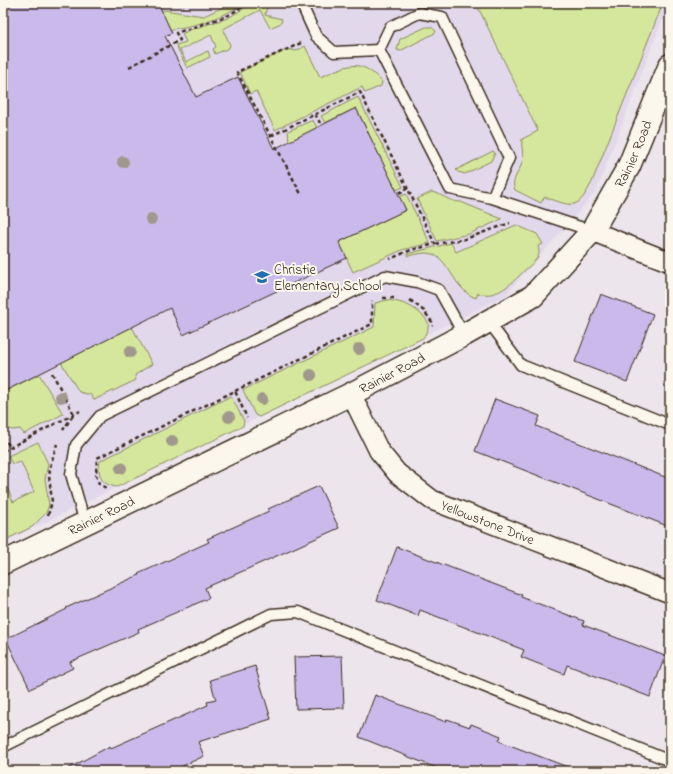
<svg xmlns="http://www.w3.org/2000/svg" width="673" height="774" viewBox="0 0 673 774" font-family="'Indie Flower',sans-serif">
	<style>
		.built { fill: #e2d8ec }
		.green { fill: #d5e79c; stroke: #88885d }
		.building { fill: #cabaeb; stroke: #3b2a1e }
		.lines { fill: none; stroke-linecap: round; stroke-linejoin: round }
		.lane-casing { stroke: #3b2a1e; stroke-width: 13 }
		.street-casing { stroke: #3b2a1e; stroke-width: 22 }
		.secondary-casing { stroke: #3b2a1e; stroke-width: 25 }
		.path { stroke: #3b2a1e; stroke-width: 2.5; stroke-dasharray: 4 3; stroke-linecap: butt }
		.lane { stroke: #fbf7ec; stroke-width: 10 }
		.street { stroke: #fbf7ec; stroke-width: 19 }
		.secondary { stroke: #fbf7ec; stroke-width: 22 }
		.tree { fill: #a0988c }
		.labels { text-anchor: middle; stroke-width: 4; stroke-linejoin: round; paint-order: stroke }
		.street-label { font-size: 14px; fill: #3b2a1e; stroke: #fbf7ec }
		.poi-label { font-size: 14px; fill: #3b2a1e; stroke: #fbf7ec; text-anchor: start }
	</style>
	<rect width="100%" height="100%" fill="#ece5ec"/>
	<filter id="ink" filterUnits="userSpaceOnUse"><feTurbulence type="fractalNoise" baseFrequency=".025" numOctaves="2"/><feDisplacementMap in="SourceGraphic" scale="8" xChannelSelector="R" yChannelSelector="G"/><feConvolveMatrix kernelMatrix="1 2 1 2 8 2 1 2 1" color-interpolation-filters="sRGB"/></filter>
	<g filter="url(#ink)">
		<path class="built" d="M3,3h666l-73,189 -91,104 -502,247z"/>
		<path class="green" d="M232,3h14c-18,10 -37,19 -57,23 -7,2 -11,1 -18,4l-11,-18 4,-2 40,6z
			M253,3h15l-3,12 17,4 -1,4 -11,5 -10,-18 -37,19 7,16 -1,3 -14,6 -2,-5 3,-2 -5,-12 -31,15 6,12 22,-11 2,6 -23,11 -11,-23 10,-3 -4,-8 7,-4 39,-12z
			M476,3h187l-71,179c-15,29 -18,25 -47,15l-2,2 -2,4 -26,-13c-5,-10 5,-18 7,-28 2,-7 -1,-15 0,-23l16,-8z
			M426,27h5l5,4 -1,2 -35,18 -3,-1 3,-11z
			M305,46l15,31c27,-11 39,-21 62,5l-1,4 -16,7 -3,-6 -87,43 -19,-39 -6,3 -10,-22 48,-23 8,2z
			M358,97l45,90 -7,3 -40,-82 -31,15 -4,-7z
			M313,120l4,8 -28,14 -1,-11z
			M493,151l2,2 -4,8 -26,13 -7,-2 -2,-2z
			M432,192c10,2 17,10 29,10l41,17 -33,15 -32,7 -20,-42z
			M406,194l24,49 -28,7 -49,22 -14,-30 67,-32 -7,-13z
			M516,225l21,9 6,10 -5,2c1,4 2,8 -1,12 -3,5 -9,9 -13,13 -13,13 -27,28 -46,22l-2,5c-6,-2 -11,-6 -15,-11 -10,-10 -17,-34 -35,-34 -6,0 -12,2 -18,3l-1,-2 44,-11 5,9z
			M387,300c16,2 27,6 38,18 2,3 4,5 3,9 0,3 -3,8 -5,11l-164,79 -4,-2 -12,-25 131,-63 1,-24z
			M132,327l20,37 -17,11 1,5 -42,20 -3,-5 -12,-3 -18,-30z
			M39,374l24,40 -39,20 -4,-5 -8,1 -6,-2 -3,-4v-32z
			M231,396l13,25 -1,5 -126,61c-15,-2 -20,-11 -17,-26z
			M38,442l10,22 -3,15 4,26 -3,8 -14,14 -29,14v-64l10,25 21,-10 -13,-30 -9,2 -4,-8z"/>
		<path class="building" d="M3,3h155l14,30 -7,3 31,61 42,-20 36,72 82,-41 50,102 -67,32 8,16 -164,77 -13,-27 -167,84z
			M601,294l52,20 -26,68 -52,-20z
			M495,399l45,17 -4,10 134,53v48l-195,-76z
			M319,486l20,42 -134,60 4,10 -71,31 1,3 -69,30 3,6 -43,21 -24,-50 61,-30 -1,-1 73,-33 -1,-1 71,-32 -2,-3 62,-28 -1,-2z
			M397,547l125,48 -1,2 63,24 -1,4 82,31 -15,41 -83,-32 -3,9 -43,-17 3,-7 -104,-40 -2,6 -41,-16z
			M342,656l2,52 -48,1 -2,-52z
			M255,666l16,53 -73,23 6,14 -32,15h-108l46,-25 1,2 97,-43 -1,-3 9,-2 -6,-20z
			M375,695l71,27 1,-3 23,8 1,-3 30,12 -2,5 74,28 -1,2h-128l-85,-34z"/>
		<g class="lines">
			<g class="lane-casing">
				<path id="lane" d="M301,3l15,33 18,16 45,-2
					M492,198l17,-40 -67,-141 -23,-4 -29,14 -11,23 71,139 42,9 100,33
					M488,321l33,44 149,60
					M85,523l-14,-49 5,-29 24,-29 285,-140 32,6 22,8 25,45
					M3,747l268,-133 27,-2 372,149"/>
			</g>
			<g class="street-casing">
				<g id="street">
					<path d="M592,231l78,31"/>
					<path id="s1" d="M351,394l28,57 18,22 35,27 238,93"/>
				</g>
			</g>
			<g class="secondary-casing">
				<g id="secondary">
					<path id="s2" d="M3,563l348,-169 113,-59 69,-39 59,-65 37,-65 41,-101"/>
				</g>
			</g>
			<path class="path" d="M301,43l-64,29 64,122
				M129,67l51,-27 -4,-7 51,-17 22,-13
				M315,114l5,9
				M271,136l89,-44 75,152 -24,6 -21,9
				M399,193l9,-5
				M435,244l30,-5 45,-16
				M383,298h13
				M410,300l14,11 8,11v4
				M52,373l22,41 -11,16
				M235,391l137,-67v-23
				M3,436l7,11
				M3,451l77,-40
				M106,488l-7,-4 -3,-9 1,-17 138,-67 12,27
				M48,515l4,-13 -3,-26 2,-13 6,-19"/>
			<use href="#lane" class="lane"/>
			<use href="#street" class="street"/>
			<use href="#secondary" class="secondary"/>
		</g>
		<g class="tree">
			<circle cx="123" cy="162" r="6"/>
			<circle cx="151" cy="219" r="6"/>
			<circle cx="359" cy="349" r="6"/>
			<circle cx="130" cy="352" r="6"/>
			<circle cx="311" cy="375" r="6"/>
			<circle cx="61" cy="397" r="6"/>
			<circle cx="262" cy="399" r="6"/>
			<circle cx="229" cy="417" r="6"/>
			<circle cx="172" cy="441" r="6"/>
			<circle cx="121" cy="468" r="6"/>
		</g>
	</g>
	<defs>
		<g id="school-bare" transform="scale(1.2)"><path d="M0-5L7-2L0 1L-7-2ZM-4 1L0 2.5L4 1V4Q0 6-4 4Z" fill="#1f6fb2" stroke="#fbf7ec" stroke-width="2.5" paint-order="stroke"/></g>
	</defs>
	<g fill-rule="evenodd">
		<use href="#school-bare" x="262" y="277"/>
	</g>
	<g class="labels">
		<g class="street-label">
			<text dy="5" stroke="none"><textPath href="#s2" startOffset="769">Rainier Road</textPath></text>
			<text dy="5" stroke="none"><textPath href="#s2" startOffset="433">Rainier Road</textPath></text>
			<text dy="5" stroke="none"><textPath href="#s2" startOffset="109">Rainier Road</textPath></text>
			<text dy="5" stroke="none"><textPath href="#s1" startOffset="196">Yellowstone Drive</textPath></text>
		</g>
		<g class="poi-label">
			<text x="274" y="274">Christie<tspan x="274" dy="16">Elementary School</tspan></text>
		</g>
	</g>
	<rect width="673" height="774" fill="none" stroke="#fbf7ec" stroke-width="16"/>
	<rect x="8" y="8" width="657" height="758" fill="none" stroke="#3b2a1e" stroke-width="1.5" filter="url(#ink)"/>
</svg>
